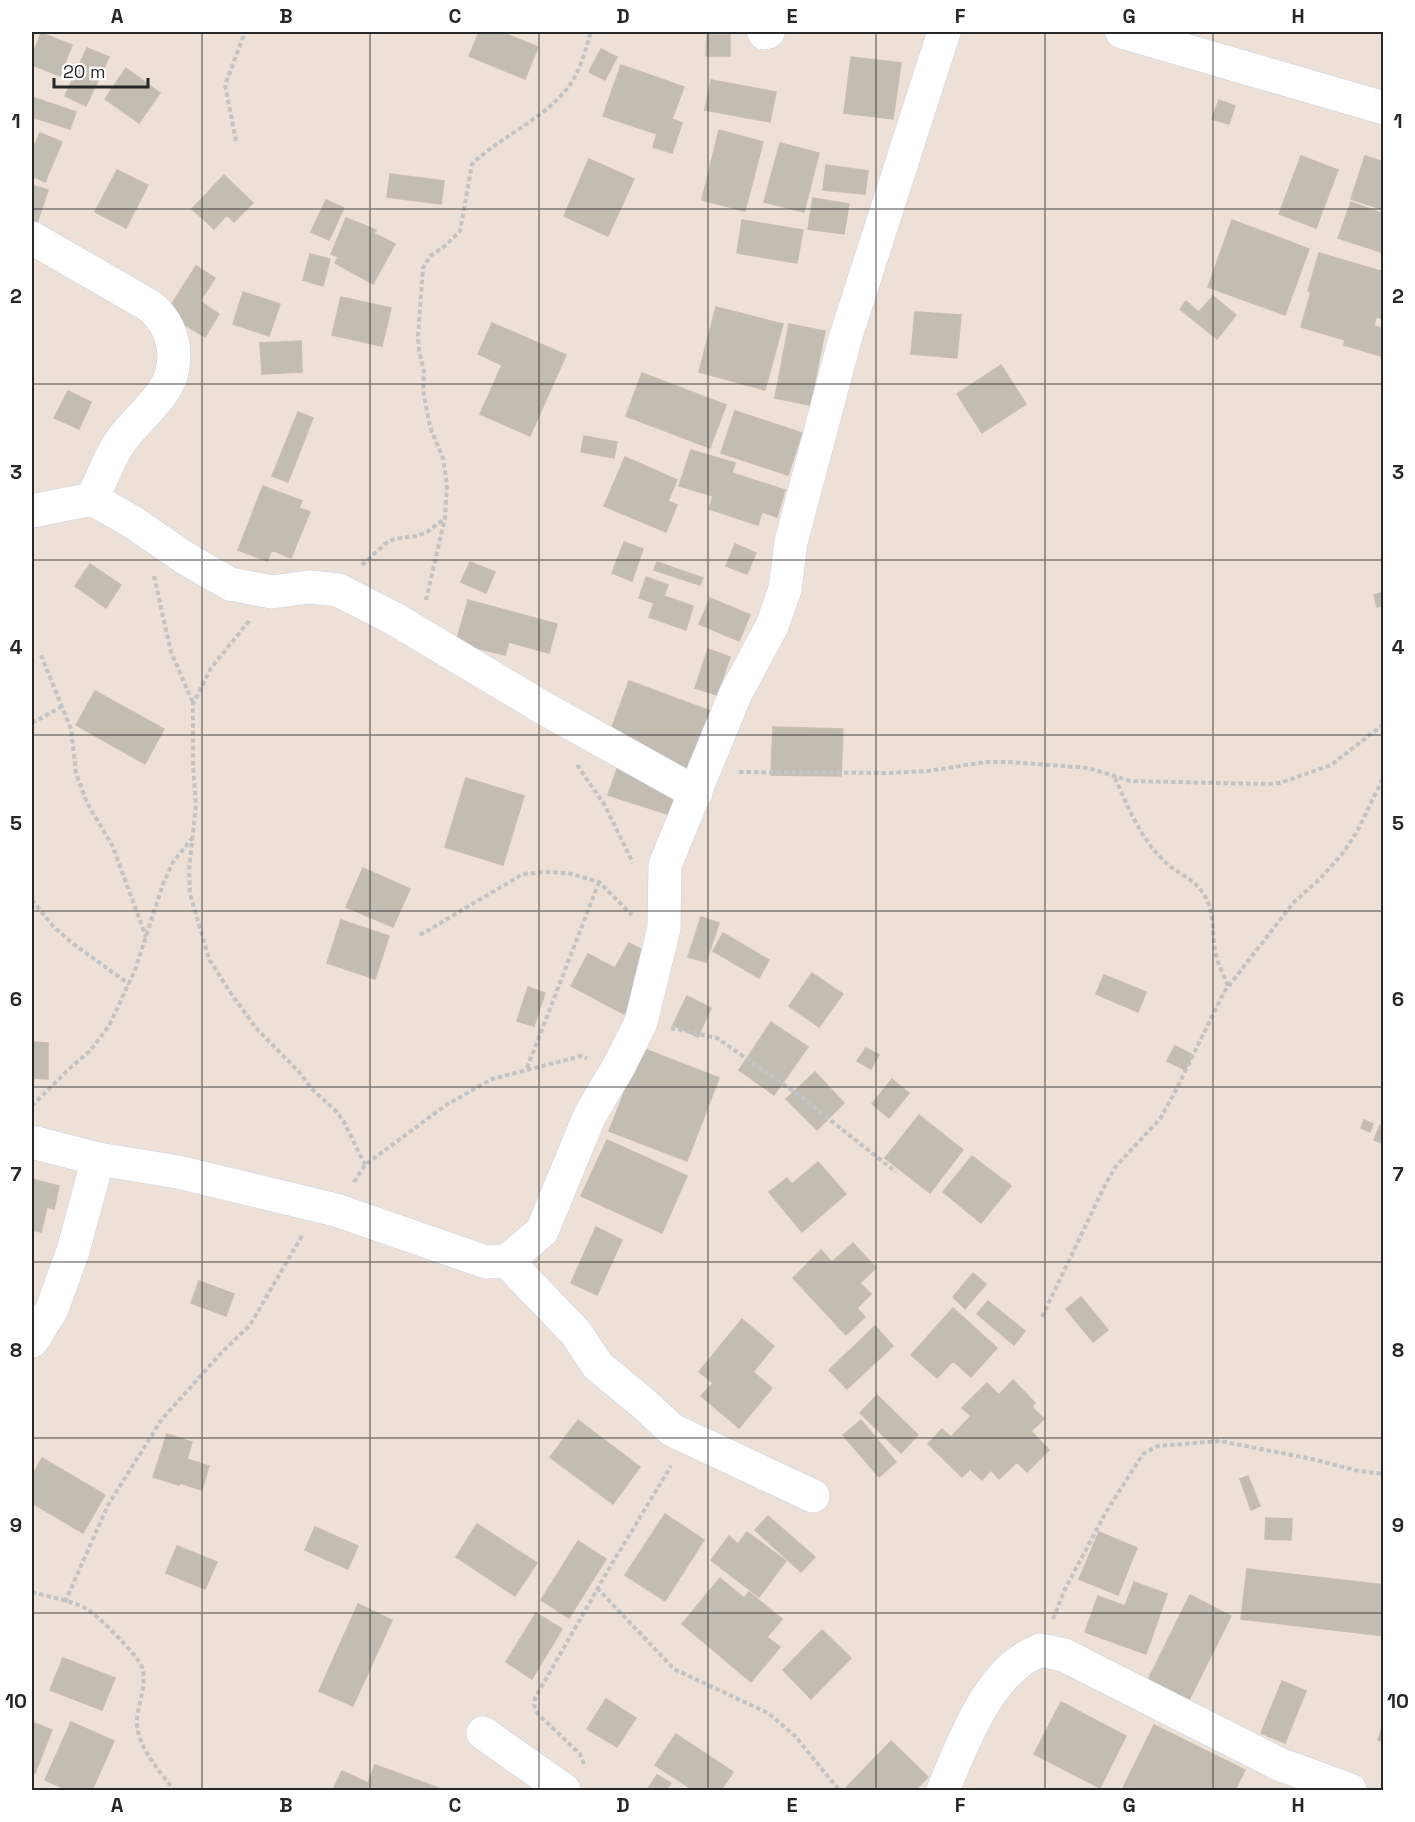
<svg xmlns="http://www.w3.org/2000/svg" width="1415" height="1822" viewBox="0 0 1415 1822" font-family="'Space Grotesk',sans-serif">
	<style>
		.building { fill: #c3bcb3; stroke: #c7bdb1; stroke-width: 1.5 }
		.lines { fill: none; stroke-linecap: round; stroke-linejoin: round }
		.street-casing { stroke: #ccd3e3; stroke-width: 34 }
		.path { stroke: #c3c3c3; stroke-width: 4; stroke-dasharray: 4.5 3; stroke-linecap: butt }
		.street { stroke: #fff; stroke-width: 33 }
		.grid { fill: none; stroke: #272727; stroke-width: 1.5; stroke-opacity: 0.55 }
		.neatline { fill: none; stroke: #272727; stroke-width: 2 }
		.grid-label { font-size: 20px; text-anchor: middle; font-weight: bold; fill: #272727 }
	</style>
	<rect width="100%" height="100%" fill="#ece0d7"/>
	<path class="building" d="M479,32h22l37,15 -13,32 -56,-23z
		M41,33l31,12 -12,31 -28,-11v-8z
		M707,35h23v21h-24z
		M87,48l22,9 -23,49 -21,-10z
		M601,49l16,8 -12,23 -16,-8z
		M851,57l50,6 -8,56 -49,-6z
		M621,65l63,22 -12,32 10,4 -10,30 -19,-6 4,-13 -54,-18z
		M126,68l34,25 -21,30 -34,-24z
		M711,80l65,12 -6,30 -65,-12z
		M32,97l44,15 -6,17 -38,-12z
		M1219,100l16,6 -6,18 -17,-5z
		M719,130l44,12 -18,69 -43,-11z
		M40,133l22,9 -17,40 -13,-6v-33l3,1z
		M780,143l39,10 -15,59 -40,-10z
		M1301,156l37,14 -22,58 -37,-14z
		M1365,156l19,6v48l-33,-11z
		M589,159l45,20 -26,57 -44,-20z
		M826,165l42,6 -3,23 -42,-4z
		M117,170l31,15 -22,43 -31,-16z
		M390,174l54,7 -3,23 -54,-7z
		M224,175l29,28 -19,19 -7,-7 -13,14 -22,-20z
		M32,185l16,5 -13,39 -3,-2z
		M813,198l36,6 -5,30 -36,-5z
		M326,200l18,8 -15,32 -18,-8z
		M1351,202l33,12v39l-46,-15z
		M346,218l30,12 -16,36 -29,-12z
		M742,220l61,10 -6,33 -60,-10z
		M1232,220l77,29 -24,66 -77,-28z
		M356,224l39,20 -22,40 -38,-21z
		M1319,253l65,19v47l-8,-2 -2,9 10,3v28l-40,-12 1,-5 -44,-13 10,-35 -3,-1z
		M310,254l20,5 -7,27 -20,-6z
		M196,266l19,12 -15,23 19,13 -14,23 -39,-24z
		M243,292l37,12 -11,32 -36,-12z
		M1213,296l23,19 -19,24 -37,-30 6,-8 13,11z
		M341,297l50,11 -9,38 -50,-11z
		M716,307l67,17 -18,66 -66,-18z
		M915,312l46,3 -4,43 -46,-4z
		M492,323l74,32 -36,81 -50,-22 22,-49 -24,-11z
		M789,324l36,7 -15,74 -35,-7z
		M301,341l1,31 -40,2 -2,-31z
		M1001,365l25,39 -44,29 -25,-39z
		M642,373l84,32 -16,43 -84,-32z
		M68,391l23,11 -12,27 -25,-11z
		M735,411l67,22 -14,42 -67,-22z
		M298,412l15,6 -25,64 -16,-6z
		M584,436l33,6 -3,16 -33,-6z
		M691,450l44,13 -3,10 53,17 -8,27 -15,-5 -4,13 -49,-16 4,-13 -34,-10z
		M625,457l52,23 -9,21 9,4 -11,27 -62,-26z
		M263,486l39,15 -3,7 11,4 -19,46 -19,-8 -5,11 -29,-11z
		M624,542l19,7 -11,32 -20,-8z
		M735,544l21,9 -9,21 -21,-8z
		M470,562l25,10 -9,21 -25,-11z
		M657,562l46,16 -3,7 -46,-15z
		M90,564l31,21 -15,23 -31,-22z
		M646,577l22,8 -4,11 29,10 -7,24 -37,-13 5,-14 -15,-5z
		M1384,592v13l-7,2 -3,-12z
		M710,598l40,17 -11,26 -40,-17z
		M468,600l89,24 -8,29 -40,-11 -4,13 -49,-12z
		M708,649l22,8 -13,38 -22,-7z
		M629,681l84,31 -24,65 -84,-31z
		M95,691l69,38 -19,35 -69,-39z
		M773,727l70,2 -2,47 -70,-1z
		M618,766l74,24 -9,29 -75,-24z
		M466,778l58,18 -21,69 -58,-18z
		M363,868l47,21 -17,38 -47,-20z
		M701,917l18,6 -13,39 -18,-5z
		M341,920l48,16 -14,43 -48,-16z
		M723,933l46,27 -10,18 -46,-27z
		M629,943l19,10 -13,24 6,3 -17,34 -53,-28 17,-32 27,14z
		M812,973l31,21 -24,33 -30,-21z
		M1104,975l42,17 -8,20 -42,-18z
		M528,987l17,6 -11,33 -17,-5z
		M687,996l24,12 -13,29 -25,-12z
		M771,1022l37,25 -34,48 -35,-25z
		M32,1042l16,1v36l-16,-1z
		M1175,1046l18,9 -8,15 -18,-9z
		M642,1048l77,30 -32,83 -78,-30z
		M866,1048l13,7 -8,14 -14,-8z
		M815,1072l29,31 -27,27 -31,-31z
		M892,1079l17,14 -20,25 -17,-14z
		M919,1115l44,35 -33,43 -45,-35z
		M1364,1120l9,4 -3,8 -9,-4z
		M1380,1125l4,2v17l-10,-4z
		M607,1140l80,36 -25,57 -81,-37z
		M972,1156l39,30 -30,37 -38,-31z
		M818,1162l28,32 -44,38 -33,-40 18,-14 5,6z
		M32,1179l27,7 -5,23 -7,-2 -6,25 -9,-2z
		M596,1227l26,13 -25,55 -26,-12z
		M853,1243l23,25 -16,15 11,11 -14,14 8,9 -19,18 -53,-57 28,-28 11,12z
		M973,1273l13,11 -21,25 -12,-12z
		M199,1281l35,13 -8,22 -35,-13z
		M1081,1297l27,33 -15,12 -27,-33z
		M988,1301l37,30 -11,14 -37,-31z
		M953,1308l44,40 -26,29 -18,-16 -16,17 -26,-23z
		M742,1319l32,27 -21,26 19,16 -33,40 -38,-32 12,-13 -14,-11z
		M875,1326l18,20 -46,43 -18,-19z
		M1013,1380l22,23 -3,4 12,12 -13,12 18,19 -22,22 -10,-10 -18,17 -8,-9 -9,10 -12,-11 -8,8 -34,-33 14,-15 9,8 20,-21 -9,-8 25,-25 12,12z
		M877,1395l41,40 -17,18 -41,-40z
		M578,1420l62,47 -27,37 -63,-47z
		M861,1420l35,42 -17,15 -36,-42z
		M167,1434l25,8 -5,17 22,7 -7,24 -22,-7 -1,2 -26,-8z
		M42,1458l63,37 -22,38 -51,-30v-27z
		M1248,1476l12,30 -9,4 -11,-31z
		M665,1514l39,26 -39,61 -40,-26z
		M768,1516l47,41 -14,15 -46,-42z
		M1266,1518l26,1 -1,21 -26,-1z
		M477,1524l60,39 -22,33 -59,-39z
		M315,1527l43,19 -10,23 -43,-19z
		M747,1532l39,29 -27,36 -48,-37 18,-24 9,8z
		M1099,1532l38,16 -19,47 -39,-16z
		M578,1541l28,18 -37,59 -28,-18z
		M177,1546l40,16 -12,27 -39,-16z
		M1247,1569l137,16v51l-143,-17z
		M720,1578l24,20 5,-6 33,27 -15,18 13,10 -29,35 -69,-58z
		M1134,1582l33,12 -21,60 -61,-22 13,-36 27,10z
		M1190,1595l41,21 -44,88 -41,-20z
		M358,1604l34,16 -39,86 -34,-15z
		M536,1613l26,16 -30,50 -26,-17z
		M822,1630l29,28 -40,41 -28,-29z
		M63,1658l52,20 -13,32 -52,-20z
		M1282,1681l24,10 -21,52 -24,-10z
		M606,1699l30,19 -19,29 -30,-18z
		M1061,1702l65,34 -26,52 -66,-34z
		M32,1722l20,8 -17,43 -3,-2z
		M71,1722l43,19 -22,49h-24l-23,-10z
		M1384,1722v20l-6,-2z
		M1154,1725l91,45 -10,20h-113z
		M676,1734l57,38 -12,18h-28l-38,-25z
		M891,1741l37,36 -13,13h-71z
		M375,1765l64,23v2h-106l9,-19 26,12z
		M657,1775l14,8 -5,7h-19z"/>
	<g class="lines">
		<g class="street-casing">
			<path id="street" d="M1122,32l262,76
				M764,33l4,-1
				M32,238l118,68c12,10 20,23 23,39 7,50 -32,64 -55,100 -10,16 -17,36 -26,54l39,22 54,37 45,26 42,8 37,-5 29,3 55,28 147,88 156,87
				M32,511l60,-12
				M32,1142l66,17 80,13 158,38 150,52 21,-1 35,-30 48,-116 29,-49 22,-44 23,-94 1,-63 70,-170 37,-69 13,-37 6,-47 54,-203 99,-307
				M507,1261l69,72 22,33 45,37 29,27 141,66
				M32,1341l20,-32 21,-58 25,-92
				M483,1733l81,57
				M943,1790c18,-42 39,-100 76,-128 6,-5 14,-8 21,-12l24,5 215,109 71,26"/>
		</g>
		<path class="path" d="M236,141l-11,-56 20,-53
			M362,565l23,-21 9,-5 23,-3 10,-4 17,-13
			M154,576l17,76 22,51
			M426,600l19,-82 2,-34 -4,-26 -13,-31 -7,-37 1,-19 -5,-20 -1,-15 5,-68 7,-12 16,-11 14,-14 12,-67c30,-29 79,-48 101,-84 9,-15 13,-32 18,-48
			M249,621l-38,47 -18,36v62l3,39 -7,65 1,24 19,65 23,36 24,33 43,44 14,18 23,21 8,11 21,43
			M41,655l30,74 5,44 11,30 26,44 33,90
			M32,723l29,-16
			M577,765l27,39 29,59
			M739,772l149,1 40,-2 58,-9h24l79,6 41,13 137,3 13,-1 51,-18 53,-41
			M1115,778c13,29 26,61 49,83 12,12 29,17 39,32 12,17 9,39 12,58 2,12 9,24 13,35
			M32,900l21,26 19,17 57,41
			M420,935l103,-61 22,-2 23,1 31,9 33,33
			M671,1028l46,10 79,55 100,79
			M527,1068l72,-186
			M32,1106l39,-39 19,-16 19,-25 26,-56 28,-86 10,-22 20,-25
			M354,1182l11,-17 81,-60 46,-26 89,-23 6,2
			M1042,1317l63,-132 11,-19 44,-47 16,-29 48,-98 70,-90 26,-23 22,-25 15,-22 27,-56
			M597,1588l77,81 94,44 27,23 44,54
			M32,1592c16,5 38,8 53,16 10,4 55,50 57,59 5,17 -3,34 -5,51 -2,27 22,52 37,72
			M65,1602l43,-97 54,-86 60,-67 28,-27 53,-91
			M1053,1619l12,-30 41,-77 37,-58 15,-8 62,-5 92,18 47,12 25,3
			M584,1764l-4,-10 -42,-40 -4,-9 1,-7 75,-131 61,-101"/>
		<use href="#street" class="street"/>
	</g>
	<path class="grid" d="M202,32v1758M370,32v1758M539,32v1758M708,32v1758M876,32v1758M1045,32v1758M1213,32v1758M32,209h1352M32,384h1352M32,560h1352M32,735h1352M32,911h1352M32,1087h1352M32,1262h1352M32,1438h1352M32,1613h1352"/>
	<rect width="1415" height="1822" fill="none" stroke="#ffffff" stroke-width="66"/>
	<path d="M54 78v9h94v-9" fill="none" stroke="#272727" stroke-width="3"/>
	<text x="63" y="78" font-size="18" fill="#272727" stroke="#ffffff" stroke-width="4.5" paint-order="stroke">20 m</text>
	<rect x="33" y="33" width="1349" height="1756" class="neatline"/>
	<g class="grid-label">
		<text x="117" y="23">A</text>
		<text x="286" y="23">B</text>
		<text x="455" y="23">C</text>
		<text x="623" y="23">D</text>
		<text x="792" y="23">E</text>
		<text x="960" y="23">F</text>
		<text x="1129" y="23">G</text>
		<text x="1298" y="23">H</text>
		<text x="16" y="128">1</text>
		<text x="1398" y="128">1</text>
		<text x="16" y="303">2</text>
		<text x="1398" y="303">2</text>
		<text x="16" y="479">3</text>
		<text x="1398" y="479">3</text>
		<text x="16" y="654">4</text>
		<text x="1398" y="654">4</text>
		<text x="16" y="830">5</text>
		<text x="1398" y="830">5</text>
		<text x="16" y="1006">6</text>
		<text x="1398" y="1006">6</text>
		<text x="16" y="1181">7</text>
		<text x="1398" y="1181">7</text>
		<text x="16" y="1357">8</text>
		<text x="1398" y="1357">8</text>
		<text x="16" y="1532">9</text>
		<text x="1398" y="1532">9</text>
		<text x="16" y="1708">10</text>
		<text x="1398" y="1708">10</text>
		<text x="117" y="1812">A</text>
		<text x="286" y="1812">B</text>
		<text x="455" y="1812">C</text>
		<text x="623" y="1812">D</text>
		<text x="792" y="1812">E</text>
		<text x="960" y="1812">F</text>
		<text x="1129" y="1812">G</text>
		<text x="1298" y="1812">H</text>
	</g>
</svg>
